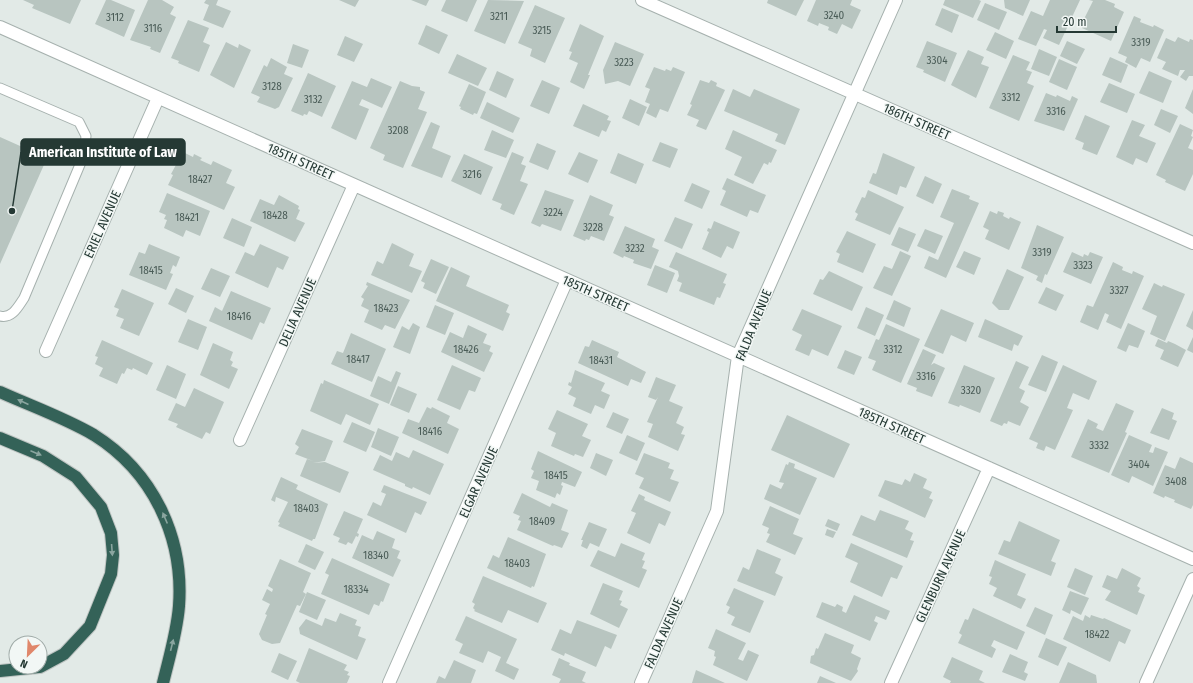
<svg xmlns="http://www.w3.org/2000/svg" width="1193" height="683" viewBox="0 0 1193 683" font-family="'Fira Sans Condensed',sans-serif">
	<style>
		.building { fill: #b8c5c0 }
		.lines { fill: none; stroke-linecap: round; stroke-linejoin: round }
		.service-casing { stroke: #a6b1ae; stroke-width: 11 }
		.minor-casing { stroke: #a6b1ae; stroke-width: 14 }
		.motorway-casing { stroke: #bec4c2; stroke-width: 14 }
		.service { stroke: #fff; stroke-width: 9 }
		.minor { stroke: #fff; stroke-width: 12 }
		.motorway { stroke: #346258; stroke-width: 12 }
		.oneway { fill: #8aa59f }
		.labels { text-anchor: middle; stroke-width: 3; stroke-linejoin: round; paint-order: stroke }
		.number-label { font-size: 11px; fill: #4a5c57 }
		.street-label { font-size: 13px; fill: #253934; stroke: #f2f7f5 }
		.leader { fill: none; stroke: #253934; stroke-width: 1.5 }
		.callout-dot { fill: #253934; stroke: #f2f7f5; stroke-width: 1.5 }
		.callout { fill: #253934; stroke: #253934; stroke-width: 1.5 }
		.callout-label { font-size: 14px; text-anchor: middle; font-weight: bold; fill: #fff }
	</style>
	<rect width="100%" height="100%" fill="#e2eae7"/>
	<path class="building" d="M23,0h58l-11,24 -38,-16 2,-3z
		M106,0h5l24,10 -11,27 -29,-13z
		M148,0h14l12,7 -4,7 6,3 -16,36 -10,-4 1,-2 -21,-7z
		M206,0h12l-2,5 15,6 -8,17 -20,-8 6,-15 -5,-2z
		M339,0h20l-4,7z
		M411,0h18l-3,6z
		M446,0h31l-10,22 -26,-11z
		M488,0l36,1 -19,43 -31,-13z
		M768,0h36l-8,16 -29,-13z
		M816,0h36l-2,5 11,5 -9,19 -10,-5 -5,10 -9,-4 1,-3 -10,-4 -1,3 -11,-5z
		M945,0h34l2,1 -8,17 -30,-13z
		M1004,0h26l-7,16 -18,-8z
		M1050,0h30l-21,45 -16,-7 4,-8 -3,-1 -8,17 -18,-7 13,-28 12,5z
		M1089,0h16l10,4 -1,3 10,5 -13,29 -29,-13 1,-7 10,-20z
		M985,3l22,9 -8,18 -22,-10z
		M535,5l30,13 -20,45 -15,-7 2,-7 -14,-6z
		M942,8l17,7 -7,18 -17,-8z
		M1134,16l7,3 -1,3 13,5 1,-2 10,5 -14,32 -9,-4 -5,10 -11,-6 2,-5 -9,-4z
		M188,20l21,8 -6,14 7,3 -11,27 -21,-9 1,-2 -8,-3z
		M580,24l24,12 -16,39h2l-6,14 -14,-7 8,-19 -9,-4 3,-7 -3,-1z
		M426,25l22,10 -9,19 -21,-10z
		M995,32l19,9 -8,18 -20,-9z
		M345,36l18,8 -9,18 -17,-7z
		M1178,37l11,5 1,-3 3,1v36h-4l-3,5 -6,-4 5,-7h-5l-2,6 -16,-7 4,-7 -9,-4 9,-20 9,4z
		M927,41l30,12 -12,29 -22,-10 1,-2 -8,-3z
		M1067,41l18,8 -8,15 -17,-8z
		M226,42l12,6 1,-4 12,6 -17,38 -24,-13z
		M615,42l29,12 -14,32 -12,-5 -13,3 -2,-14z
		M293,44l16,6 -7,18 -15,-5z
		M1039,49l18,8 -8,19 -18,-7z
		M968,50l16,7 -3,7 8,3 -13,31 -25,-13z
		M457,54l30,14 -9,18 -30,-13z
		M1013,55l17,7 -4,8 6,2 -5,11 7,3 -15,35 -30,-13z
		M1110,57l18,8 -7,18 -19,-8z
		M271,58l16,9 -3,7 9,4 -14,29 -4,2 -18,-7 3,-5 -9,-4 13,-28 3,2z
		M1059,59l18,8 -10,23 -18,-8z
		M654,67l11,4 1,-2 5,2 2,-4 12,5 -17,40 -8,-3 -4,9 -10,-5 4,-9 -5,-2 5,-13 -5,-2z
		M497,71l17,8 -8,19 -17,-8z
		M1149,71l23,10 -9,22 -24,-10z
		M308,73l28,13 -14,31 -13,-6 -2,4 -3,-1 -1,2 -12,-5z
		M371,78l21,9 -10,21 -20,-9 -3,6 10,4 -13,31 -25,-12 21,-47 15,6z
		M542,80l18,8 -11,26 -19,-8z
		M700,80l9,3 2,-3 6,3 -1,3 9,4 -19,40 -10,-4 3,-6 -12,-5 5,-10 -2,-1z
		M400,81l12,5 8,1v3l5,2 -7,17 9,3 -24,56 -20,-8 2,-5 -15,-7z
		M1109,83l26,11 -8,19 -27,-11z
		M469,84l17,8 -9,22 -3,-1 -1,2 -13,-6 1,-2 -2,-1z
		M733,89l17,8 4,-8 46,20 -15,36 -10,-4 3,-7 -54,-23z
		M1193,89v25l-8,-6z
		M1046,93l10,4 1,-2 13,6 2,-5 6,3 -14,32 -30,-10z
		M630,99l17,8 -8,19 -17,-8z
		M487,102l33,16 -7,15 -33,-15z
		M583,104l26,12 -2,4 4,1 -5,11 -4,-2 -3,7 -26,-11z
		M1161,109l17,7 -8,17 -16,-8z
		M1085,115l25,11 -13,29 -15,-6 2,-6 -9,-4z
		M1132,120l13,5 -6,11 17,7 -9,20 -11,-5 -3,7 -17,-8z
		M431,122l9,4 -8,22 19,8 -9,22 -31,-12z
		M1180,124l13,6 -2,6 2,1 -5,11 5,2v24l-8,17 -20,-9 1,-2 -10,-5z
		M492,130l22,10 -8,18 -22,-8z
		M733,130l44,20 -6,13 -2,-1 -1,3 -4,-2 -11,21 -19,-9 8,-18 -17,-8z
		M0,137l47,21 -47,106z
		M660,142l18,7 -8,19 -18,-7z
		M537,143l19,8 -8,19 -19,-8z
		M183,152l10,5 1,-3 8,4 -2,2 11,5 2,-4 19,9 -6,13 9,4 -11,23 -56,-25 5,-10 -2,-1z
		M512,152l12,5 -3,7 5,2 -6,15 8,3 -14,31 -14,-6 2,-5 -10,-4z
		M579,152l19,8 -10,23 -20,-9z
		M618,153l26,11 -8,20 -26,-11z
		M883,153l32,14 -9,21 -6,-2 -3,9 -28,-12 4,-10 3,1z
		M464,154l29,13 -12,28 -30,-14z
		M925,176l17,8 -9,20 -17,-8z
		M727,178l39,17 -8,18 -8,-3 -3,7 -27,-12 6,-14 -4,-2z
		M692,183l18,8 -8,18 -18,-8z
		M952,189l18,7 -1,3 10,4 -33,75 -22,-10 5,-12 9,4 16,-37 -14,-6z
		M545,190l29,10 -13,31 -19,-7 -2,3 -9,-4z
		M868,190l36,17 -14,28 -35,-15 3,-6 -3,-2 7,-15 3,1z
		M167,193l43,18 -10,25 -14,-6 -3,7 -19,-9 3,-8 -3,-1 2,-4 -7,-3z
		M279,195l20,11 -1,3 2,1 -4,9 9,4 -10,19 -45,-21 10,-22 14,6z
		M590,195l23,10 -4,10 5,2 -10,24 -13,-5 -2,4 -3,-1 -1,2 -12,-5z
		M990,211l7,3 1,-3 6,2 -1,3 6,3 1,-2 11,5 -12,28 -24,-11 4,-9 -6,-3z
		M675,217l18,7 -11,25 -18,-8z
		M232,218l20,9 -8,20 -21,-9z
		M714,221l26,11 -7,17 -6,-3 -6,12 -19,-9 7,-17 -2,-1 1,-3 3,1z
		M1037,225l27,12 -17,38 -2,-1 -3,9 -6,-3 2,-4 -17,-8z
		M625,226l30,13 -3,8 7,3 -8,19 -18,-6 1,-3 -10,-4 -1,2 -10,-5z
		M899,227l17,7 -8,18 -17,-7z
		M925,229l18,7 -8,18 -18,-8z
		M847,231l29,13 -13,29 -26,-11 3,-8 -4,-2z
		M392,243l22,11 -5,12 13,5 -10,22 -41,-18 6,-14 6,3z
		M149,244l31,13 -4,10 -3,-2 -3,8 3,1 -7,16 -37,-15 10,-23 6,2z
		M260,244l29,13 -6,13 -6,-3 -9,21 -33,-15 10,-21 9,4z
		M900,251l11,5 -19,40 -19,-8 11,-22 8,3z
		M964,251l17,7 -7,17 -18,-8z
		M676,252l51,22 -4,9 3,1 -6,14 -3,-1 -3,8 -35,-14 3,-8 -5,-2 2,-5 -1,-5 -9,-4z
		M1072,252l11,5 1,-3 4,2 2,-4 13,5 -12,27 -28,-12z
		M431,259l18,8 -13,27 -13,-6 2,-5 -4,-2z
		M1113,262l10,5 -1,3 10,4 1,-3 11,5 -23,53 -15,-7 3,-7 -4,-2 -7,17 -18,-8 7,-17 6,2z
		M655,265l20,8 -8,20 -20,-8z
		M451,267l19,9 -4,10 43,19 -3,7 4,2 -7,17 -67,-30z
		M211,268l19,8 -10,21 -19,-8z
		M1007,269l17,8 -15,33h-10l-7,-7z
		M829,271l34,16 -11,24 -39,-17 7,-15 3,1z
		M367,282l43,18 -15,29 -10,-4 -3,5 -18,-8 5,-12 -8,-4 3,-7 -3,-2 7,-11 -2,-1z
		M1154,283l8,4 1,-2 22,9 -20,47 -15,-7 7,-18 -15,-7z
		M1046,287l18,8 -8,16 -18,-8z
		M176,288l18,8 -8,17 -18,-9z
		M122,289l32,14 -15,33 -19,-8 4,-9 -8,-3 3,-7 -5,-2z
		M231,291l40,17 -7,16 -4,-2 -8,18 -43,-19 6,-14 7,4z
		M894,300l17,8 -7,19 -18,-8z
		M435,305l19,8 -9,22 -19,-8z
		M866,307l18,8 -9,21 -18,-8z
		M802,309l40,17 -14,30 -16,-7 -3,7 -14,-6 7,-15 -10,-5z
		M941,309l33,14 -8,19 -15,-7 -8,19 -19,-8z
		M1193,310v20l-7,-4z
		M188,319l19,8 -9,23 -20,-8z
		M985,319l38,17 -5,10 -4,-2 -2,7 -34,-14z
		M413,323l7,4 -10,27 -17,-7 9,-21 7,4z
		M1128,323l17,8 -7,17 -9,-3 -3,7 -9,-4z
		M886,324l34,15 -19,44 -29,-13 4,-9 -8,-3 8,-19 3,1z
		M468,325l19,9 -4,9 8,3 -2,5 4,2 -9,19 -43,-20 9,-20 13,6z
		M351,333l35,16 -14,33 -41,-18 6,-13 6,2z
		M1193,337v16l-6,-3z
		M1158,339l9,4 1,-2 7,3 11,6 -8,17 -18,-8 4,-9 -9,-4z
		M102,340l51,23 -6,12 -14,-7 -1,2 -5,-2 -3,6 -2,-1 -5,11 -18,-8 4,-8 -8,-4 3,-7 -3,-1z
		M592,340l27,12 -2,5 29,15 -5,11 -10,-4 -3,7 -50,-23 7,-17 4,1z
		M213,343l20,9 -3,8 3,2 -2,4 7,3 -9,20 -29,-14z
		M923,349l13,6 -5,10 3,-2 11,5 -13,29 -16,-6 1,-3 -10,-4z
		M845,350l17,7 -8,18 -17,-7z
		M1042,355l16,7 -12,30 -18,-7z
		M1016,361l13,6 -10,21 6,3 -5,11 9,5 -9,19 -12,-5 -1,3 -3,-1 -2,3 -12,-5z
		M167,365l19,9 -10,25 -20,-9z
		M452,365l29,13 -6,14 -6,-2 -9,20 -23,-10z
		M964,365l31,13 -15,35 -20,-8 -1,2 -11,-4z
		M1063,365l34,16 -8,19 -16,-7 -6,15 6,2 -18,40 -9,-4 -2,5 -8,-3 2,-5 -9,-4z
		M575,370l30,13 -4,8 9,4 -6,14 -9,-4 -4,9 -18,-8 3,-8 -8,-4 4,-7 -4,-2 1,-3 2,1z
		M396,371l5,2 -12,31 -19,-8 8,-20 13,6z
		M656,377l20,8 -7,16 14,6 -7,16 8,4 -3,7 4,1 -7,16 -30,-14 5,-13 -6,-2 11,-25 -2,3 -8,-3z
		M324,380l55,24 -9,21 -24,-11 -5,11 -31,-14 11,-28 2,1z
		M398,386l19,8 -8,19 -19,-8z
		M194,388l30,14 -14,32 -4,-2 -4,7 -26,-12 2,-3 -10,-4 8,-17 9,4z
		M1116,403l18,8 -9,21 2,1 -18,40 -38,-16 17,-38 10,5 -2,4 7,3z
		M427,407l4,2 1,-2 18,9 -3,7 12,6 -11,25 -46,-21 6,-14 11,4z
		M1162,408l12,5 -2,6 5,2 -8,19 -19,-7z
		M557,410l31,14 -6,12 9,4 -8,17 -8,-3 -1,2 -23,-10 5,-13 -8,-4z
		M613,412l16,7 -7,15 -16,-7z
		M787,415l63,29 -16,34 -63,-28z
		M352,422l23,10 -9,20 -23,-10z
		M378,428l21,9 -8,19 -20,-9z
		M302,429l31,12 -8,20 -12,2 12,-1 24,10 -9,21 -40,-17 7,-17 6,2 -18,-7 4,-7 -4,-3z
		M627,435l18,8 -8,18 -18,-8z
		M1129,435l23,10 -3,7 4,1 2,-6 13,5 -15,34 -21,-10 -3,7 -18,-8z
		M413,450l31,14 -14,31 -17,-8 -1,2 -7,-3v-2l-32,-14 7,-15 12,6 4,-9 13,6z
		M538,451l44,21 -7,15 -13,-5 -1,3 2,1 -3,9 -3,-2 -2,5 -19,-8 3,-9 -8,-3 3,-7 -3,-2z
		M596,453l17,7 -7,16 -16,-8z
		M644,453l26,10 -2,5 6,2 -4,9 9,3 -9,20 -31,-14 5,-10 -9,-4z
		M1180,457l13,6v42l-2,4 -17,-7 1,-2 -10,-4 -1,2 -11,-5 12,-28 10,4z
		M789,462l6,2 -1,4 23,10 -17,37 -36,-16 6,-15 11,5 3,-6 -5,-1 7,-18 2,1z
		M914,473l13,6 -4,9 9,4 -3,6 4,2 -8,18 -47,-22 7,-16 17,5 3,-6 5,3z
		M281,477l17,8 -2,4 32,15 -13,35h-2l-1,2 -34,-15 2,-3 -2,-1 10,-20 -12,-5 -1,5 -4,-2z
		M384,485l43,17 -6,13 -6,-3 -9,21 -39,-18 6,-13 8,4 5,-12 -5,-2z
		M522,493l28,14 2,-4 16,7 -7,20 8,3 -7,15 -8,-3 -1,1 -36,-16 4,-9 -3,-1 2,-4 -7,-3z
		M639,494l6,3 -1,3 27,12 -6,14 -6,-3 -9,21 -23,-11 9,-20 -5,-2z
		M770,506l29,13 -6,15 10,4 -8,17 -29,-13 4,-8 -3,-1 2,-5 -7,-3z
		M880,510l29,11 -4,8 8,4 -3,7 4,1 -7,17 -55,-23 9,-20 14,6z
		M344,511l19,8 -6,14 2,1 -1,3 -2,-1 -4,8 -4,-2 -2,3 -8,-3 2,-4 -7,-3z
		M828,519l12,5 -3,7 -12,-5z
		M1019,521l41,19 -9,21 5,2 -5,13 -53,-22 6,-14 6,2z
		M589,522l18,7 -8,18 -9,-4 -3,6 -6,-3 2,-6h-2z
		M827,529l9,3 -3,6 -8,-3z
		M377,531l18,8 -3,9 8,3 -3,7 4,2 -8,17 -41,-19 10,-23 11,5z
		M508,537l38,17 -12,33 -2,-1 -1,2 -44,-20 6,-13 6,3z
		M621,543l24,10 -3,7 3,1 -3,7 5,2 -8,18 -49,-22 8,-16 17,7z
		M851,543l52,23 -6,13 -6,-2 -9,20 -32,-15 8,-19 -13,-6z
		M306,544l18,8 -9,18 -17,-8z
		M757,549l24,10 -6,14 8,4 -8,19 -38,-15 6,-14 6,3z
		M332,558l58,26 -7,18 -2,-1 -2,5 -5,-2 -5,11 -48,-21 8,-19 -4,-2z
		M280,559l31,14 -8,19 3,2 -6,12 -3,-1 -17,38 -8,1 -10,-4 -3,-6 8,-19 -2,-1 5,-10 -8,-4 5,-11 5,3 1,-3 -5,-3z
		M995,560l31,14 -9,21 9,4 -5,10 -28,-13 4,-8 -8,-4 3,-7 -3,-1z
		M1075,568l18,8 -8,19 -18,-8z
		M1122,568l19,10 -4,8 3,2 -2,4 7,3 -8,20 -32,-15 6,-9 -9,-4 5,-12 10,4z
		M483,576l64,27 -9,20 -30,-13 -6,13 -28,-12 1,-1 -2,-2 2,-4 -3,-2z
		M603,583l20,8 -4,9 3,1 -2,4 8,4 -9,19 -29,-14z
		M734,588l30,13 -14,32 -19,-8 4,-8 -8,-4 3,-6 -4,-2z
		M1070,591l19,7 -8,17 -10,-5 -1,4 -8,-4z
		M307,592l19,8 -9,20 -18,-8z
		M854,595l36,16 -4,9 -10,-4 -2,5 4,2 -8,18 -54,-24 6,-15 13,5 2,-3 6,3 -1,4 4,2z
		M1035,607l18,8 -8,20 -19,-9z
		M973,608l52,24 -8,18 -23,-10 -3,6 5,3 -4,9 -34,-15 4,-8 -3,-2 6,-14 3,1z
		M340,613l17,7 -2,5 6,2 -3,9 8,3 -9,21 -57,-26 -1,-6 7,-9 16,7 3,-8 11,4z
		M1085,615l5,3 1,-3 12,4 1,-1 27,12 -6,14 -6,-3 -9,21 -47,-23 10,-23 10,5z
		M466,616l51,23 -11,24 13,6 -5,11 -19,-9 6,-14 -13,-6 -5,12 -24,-10 4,-9 -8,-4z
		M577,620l40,15 -6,14 -6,-3 -9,21 -31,-14 -1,3 -13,-6 9,-21 11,5z
		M716,629l30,14 -8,16 5,2 5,-11 11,5 -12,26 -34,-16 3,-8 -2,-1 1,-5 -7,-3z
		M825,633l29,12 -3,8 10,5 -4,11 1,2 -7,10 -41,-18 1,-7 3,-1 2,-7 2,1z
		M1046,638l21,9 -9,19 -20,-9z
		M309,648l38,17 -3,5 5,2 -2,3 3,1 -3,7h-47l-4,-2z
		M279,653l18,8 -9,19 -17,-8z
		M1010,654l18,8 -4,10 4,2 -3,7 -23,-9z
		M952,657l31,14 -4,9 6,3h-35l1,-2 -8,-4z
		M559,658l11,5 -1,2 17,7 -4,9 4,2h-27l2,-4 -9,-4z
		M454,660l22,10 -5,13h-35l3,-7 6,3z
		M1068,662l28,13 1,8h-38z
		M696,670l29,13h-33z
		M820,676l16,7h-19z"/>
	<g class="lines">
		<g class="service-casing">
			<path id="service" d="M0,88l79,34 7,14 -2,19 -60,143c-6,9 -12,21 -24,18"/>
		</g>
		<g class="minor-casing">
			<path id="minor" d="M642,0l551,243
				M0,27l1193,532
				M46,351l112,-253
				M240,440l114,-255
				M389,683l178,-403
				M641,683l76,-172 21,-155 158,-356
				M891,683l98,-215
				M1146,683l47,-104"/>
		</g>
		<g class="motorway-casing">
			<path id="motorway" d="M0,392c31,14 65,26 94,43 59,37 90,102 85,171 -2,26 -10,52 -16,77
				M0,438l43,18 33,21 25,30 10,26 2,22 -2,19 -21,52 -26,28 -24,13
				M0,671l39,-4"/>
		</g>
		<use href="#service" class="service"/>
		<use href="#minor" class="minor"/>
		<use href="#motorway" class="motorway"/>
	</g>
	<defs><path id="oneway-solid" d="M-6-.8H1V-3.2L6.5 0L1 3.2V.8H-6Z"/></defs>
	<g class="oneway">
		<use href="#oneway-solid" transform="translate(23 402) rotate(-156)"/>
		<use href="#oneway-solid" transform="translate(36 453) rotate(23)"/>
		<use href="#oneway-solid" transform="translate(165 518) rotate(-113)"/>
		<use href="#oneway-solid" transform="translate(112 550) rotate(86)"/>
		<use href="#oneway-solid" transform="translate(172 645) rotate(-76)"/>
	</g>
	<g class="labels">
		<g class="number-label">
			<text x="834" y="19">3240</text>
			<text x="499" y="20">3211</text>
			<text x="115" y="21">3112</text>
			<text x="153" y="32">3116</text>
			<text x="542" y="34">3215</text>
			<text x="1141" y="46">3319</text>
			<text x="937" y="64">3304</text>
			<text x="624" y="66">3223</text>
			<text x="272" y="90">3128</text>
			<text x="1011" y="101">3312</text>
			<text x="313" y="103">3132</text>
			<text x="1056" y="115">3316</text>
			<text x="398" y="134">3208</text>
			<text x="472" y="178">3216</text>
			<text x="200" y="183">18427</text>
			<text x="553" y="216">3224</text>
			<text x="275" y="219">18428</text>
			<text x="187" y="221">18421</text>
			<text x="593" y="231">3228</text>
			<text x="635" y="252">3232</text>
			<text x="1042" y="256">3319</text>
			<text x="1083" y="269">3323</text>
			<text x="151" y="274">18415</text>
			<text x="1119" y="294">3327</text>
			<text x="386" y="312">18423</text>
			<text x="239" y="320">18416</text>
			<text x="466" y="353">18426</text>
			<text x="893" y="353">3312</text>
			<text x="358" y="363">18417</text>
			<text x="601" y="364">18431</text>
			<text x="926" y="380">3316</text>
			<text x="971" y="394">3320</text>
			<text x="430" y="435">18416</text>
			<text x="1099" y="449">3332</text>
			<text x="1139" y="468">3404</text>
			<text x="556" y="479">18415</text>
			<text x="1176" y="485">3408</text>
			<text x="306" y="512">18403</text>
			<text x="542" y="525">18409</text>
			<text x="376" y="559">18340</text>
			<text x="517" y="567">18403</text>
			<text x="356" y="593">18334</text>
			<text x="1097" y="638">18422</text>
		</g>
		<g class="street-label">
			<text transform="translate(917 121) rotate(24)" y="5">186TH STREET</text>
			<text transform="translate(301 161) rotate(24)" y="5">185TH STREET</text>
			<text transform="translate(102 224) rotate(-66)" y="5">ERIEL AVENUE</text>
			<text transform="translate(596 293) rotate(24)" y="5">185TH STREET</text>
			<text transform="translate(297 312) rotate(-66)" y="5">DELIA AVENUE</text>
			<text transform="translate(753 325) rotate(-68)" y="5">FALDA AVENUE</text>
			<text transform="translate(892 425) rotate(24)" y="5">185TH STREET</text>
			<text transform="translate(478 482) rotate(-66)" y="5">ELGAR AVENUE</text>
			<text transform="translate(940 576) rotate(-65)" y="5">GLENBURN AVENUE</text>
			<text transform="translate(663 633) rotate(-66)" y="5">FALDA AVENUE</text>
		</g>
	</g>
	<path class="leader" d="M12 211L21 152"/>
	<circle class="callout-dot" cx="12" cy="211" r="4"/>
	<rect class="callout" x="21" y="139" width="164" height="26" rx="4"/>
	<g class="callout-label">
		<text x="103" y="157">American Institute of Law</text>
	</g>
	<g transform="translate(28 655) rotate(204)"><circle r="19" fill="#f2f7f5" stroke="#a0aba8"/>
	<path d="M0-3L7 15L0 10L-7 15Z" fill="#e0876b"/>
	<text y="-6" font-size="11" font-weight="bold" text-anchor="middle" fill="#253934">N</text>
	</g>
	<path d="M1057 26v6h59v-6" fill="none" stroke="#253934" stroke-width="2"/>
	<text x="1063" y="26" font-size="12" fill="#253934" stroke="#f2f7f5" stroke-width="3" paint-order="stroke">20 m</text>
</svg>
